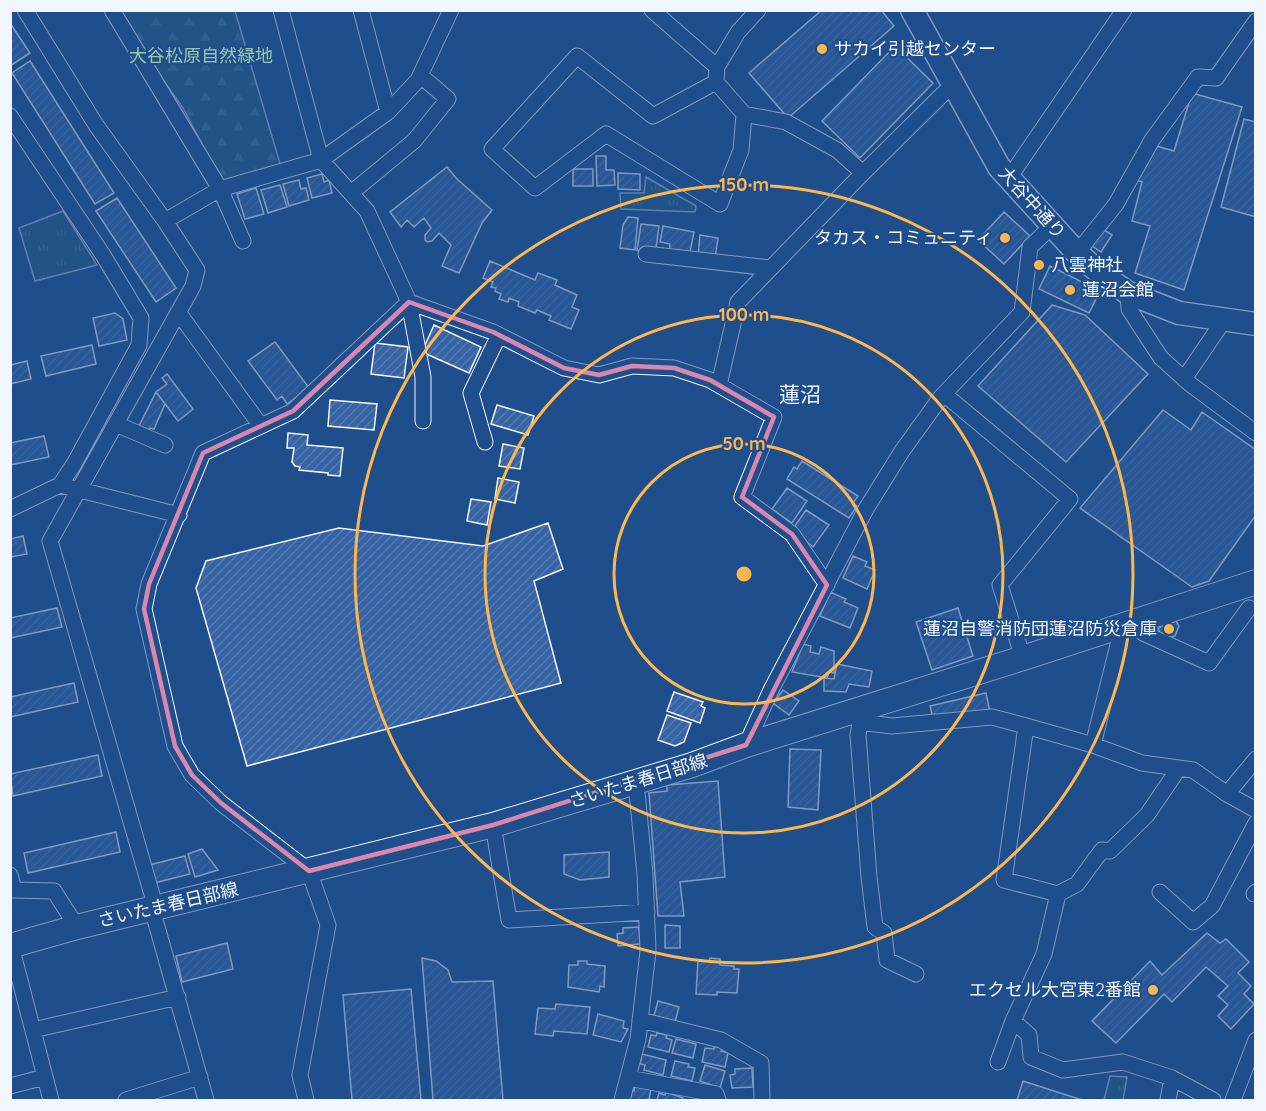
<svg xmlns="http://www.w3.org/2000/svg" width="1266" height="1111" viewBox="0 0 1266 1111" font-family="Quicksand,'Noto Sans JP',sans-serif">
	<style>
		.grass { fill: url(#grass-tufts); stroke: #a8bbd7; stroke-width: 1.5 }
		.forest { fill: url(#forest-firs); stroke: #a8bbd7; stroke-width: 1.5 }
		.building { fill: url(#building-hatch); stroke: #f2f6ff; stroke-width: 1.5 }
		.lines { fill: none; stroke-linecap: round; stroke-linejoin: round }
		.street-casing { stroke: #f2f6ff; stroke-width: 17 }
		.secondary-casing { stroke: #f2f6ff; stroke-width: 25 }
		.primary-casing { stroke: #f2f6ff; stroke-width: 26 }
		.street { stroke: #1f4e8c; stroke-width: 15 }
		.secondary { stroke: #1f4e8c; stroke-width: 22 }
		.primary { stroke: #1f4e8c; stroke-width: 24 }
		.marked { fill: none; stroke: #da87ad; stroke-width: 4.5; stroke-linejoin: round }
		.ring { fill: none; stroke: #ffb74d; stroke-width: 3 }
		.poi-dot { fill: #ffb74d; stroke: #1f4e8c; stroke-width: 2 }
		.labels { text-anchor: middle; stroke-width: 4.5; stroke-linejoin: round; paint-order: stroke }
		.poi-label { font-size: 18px; fill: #f2f6ff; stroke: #1f4e8c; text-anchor: start }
		.park-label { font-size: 18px; fill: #97c8a6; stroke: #1f4e8c }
		.street-label { font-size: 18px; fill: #f2f6ff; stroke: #1f4e8c }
		.quarter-label { font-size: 21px; fill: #f2f6ff; stroke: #1f4e8c }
		.centre { fill: #ffb74d; stroke: #1f4e8c; stroke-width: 3 }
		.ring-label { font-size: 18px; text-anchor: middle; font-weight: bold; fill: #ffb74d; stroke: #1f4e8c; stroke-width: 4.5; stroke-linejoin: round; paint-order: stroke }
	</style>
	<defs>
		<pattern id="grass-tufts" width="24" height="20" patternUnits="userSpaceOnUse" patternTransform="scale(1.5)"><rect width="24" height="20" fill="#245a82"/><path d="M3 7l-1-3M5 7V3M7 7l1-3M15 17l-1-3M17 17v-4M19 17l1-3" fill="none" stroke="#447295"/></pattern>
		<pattern id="forest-firs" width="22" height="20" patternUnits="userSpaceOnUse" patternTransform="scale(1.5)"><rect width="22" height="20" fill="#245a82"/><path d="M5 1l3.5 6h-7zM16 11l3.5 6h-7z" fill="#447295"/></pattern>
		<pattern id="building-hatch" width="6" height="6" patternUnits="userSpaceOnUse" patternTransform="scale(1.5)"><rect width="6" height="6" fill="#3563a3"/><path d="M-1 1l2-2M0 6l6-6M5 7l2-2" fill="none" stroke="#537ab1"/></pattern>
	</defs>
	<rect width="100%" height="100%" fill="#1f4e8c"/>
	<path class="grass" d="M646,177l50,29 -1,6 -74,-3 -1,-16h24z
		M63,211l34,54 -62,16 -16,-53z
		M1110,1076l17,1 -4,23h-19z"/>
	<path class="forest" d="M117,11h118l46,156 -58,17 -40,-76 -44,-62z"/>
	<path class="building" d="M822,10h59l13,16 -106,92 -39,-45z
		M10,23l20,30 -20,13z
		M895,46l38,37 -73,75 -38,-37z
		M30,61l84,132 -19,11 -83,-131z
		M1192,93l50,14 -58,183 -49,-17 15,-47 -18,-5 10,-39 -6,-2 17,-35 21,6z
		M1244,119l12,3v95l-35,-10z
		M596,156h10v14h8l1,15 -18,1z
		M447,167l10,12 35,31 -10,13 -23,50 -17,-7 9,-21 -12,-12 -7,8 -5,1 -2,-2v-5l6,-7 -7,-10 -10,9 -7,-7 -6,7 -11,-15z
		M573,169h20v17h-20z
		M618,173l22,1v16l-22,-1z
		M322,174l2,8 5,-2 3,13 -20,5 -5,-20z
		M299,180l2,9 5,-1 3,12 -20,6 -6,-22z
		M280,185l7,22 -19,6 -7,-23z
		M256,188l8,26 -19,5 -8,-25z
		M117,198l59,90 -20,14 -60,-91z
		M1004,212l26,24 -26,28 -26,-24z
		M628,217l10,1 -3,32 -15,-2 3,-23z
		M641,224l18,2 -3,22 -5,-1 -1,5 -13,-2z
		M663,226l31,6 -5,25 -20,-4 1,-9 -10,-2z
		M1100,227l12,8 -11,17 -12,-8z
		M700,235l18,3 -3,20 -17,-2z
		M490,261l45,19 3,-7 19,7 -2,5 22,10 -5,12 7,3 -8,19 -22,-9 2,-4 -14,-6 -2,3 -17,-7 1,-4 -10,-4 -1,4 -9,-3 2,-5 -6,-3 1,-3 -5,-1 2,-5 -10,-4z
		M1050,266l50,25 -11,22 -50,-24z
		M1052,305l33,10 63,59 -82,88 -88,-76z
		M115,313l8,6 4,21 -28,6 -6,-28z
		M434,325l47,22 -12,26 -47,-21z
		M275,342l34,46 -22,16 -5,-8 -5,4 -29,-39z
		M375,343l33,4 -4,31 -33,-4z
		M92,345l4,19 -50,12 -5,-20z
		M27,361l4,18 -21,5v-19z
		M167,374l26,35 -15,12 -22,-29 11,-8 -5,-6z
		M156,392l9,12 -11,25 -4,-1 -2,4 -10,-4z
		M330,400l47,4 -3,26 -46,-4z
		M497,405l37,11 -6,19 -37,-11z
		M1163,410l28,20 11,-18 54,38v65l-47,66 -17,6 -112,-79z
		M288,433l20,2 -1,10 36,3 -3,28 -12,-1v-2l-29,-3 1,-3 -5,-1 -3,-4 2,-14h-7z
		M44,436l5,21 -39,8v-22z
		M503,444l21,4 -4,21 -21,-3z
		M802,461l56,35 -5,7 4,3 -8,12 -62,-39 7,-12 3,2z
		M498,478l21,4 -4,21 -20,-4z
		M787,488l20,13 -15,22 -20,-14z
		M471,499l20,3 -4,23 -20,-4z
		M806,510l23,15 -16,22 -21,-17z
		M548,523l15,46 -29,12 27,102 -314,83 -51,-178 10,-27 133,-33 144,18z
		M23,536l4,18 -17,3v-18z
		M853,556l14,6 -2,4 10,4 -8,19 -24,-11z
		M830,592l16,7 -2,3 14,6 -8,20 -30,-12z
		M57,608l5,19 -52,11v-20z
		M958,608l15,48 -41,14 -16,-48z
		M1176,621l3,5 -4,10 -7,2 -8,-4 -2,-6z
		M803,644l8,2 -1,6 9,2 2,-7 13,4v22l-5,-1 -2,6 -35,-6z
		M837,664l35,7 -3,16 -20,-3 -3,8 -22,-1v-13l10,1z
		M74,683l4,19 -68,15v-20z
		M783,690l16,11 -10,14 -16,-12z
		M674,692l29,10 -2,4 4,2 -5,15 -33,-12z
		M986,693l4,19 -57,6 -3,-12z
		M667,715l24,8 -7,19 -9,4 -17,-6z
		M790,749l31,1 -3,60 -30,-3z
		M98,755l4,21 -89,20 -3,-22z
		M718,781l7,96 -45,5 4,34h-26l-9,-123 18,-2v-6z
		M116,832l4,20 -92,21 -4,-20z
		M202,849l16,21 -23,7 -7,-23z
		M609,852v25l-29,3 -16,-6v-19z
		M185,856l5,18 -36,9 -5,-18z
		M665,925l15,1v22h-15z
		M639,927l1,17 -22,2 -1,-12 6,-1v-5z
		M1207,933l13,10 6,-4 23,23 -11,11 13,13 -7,8 10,10 -23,25 -13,-13 10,-11 -10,-9 10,-10 -22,-19 -34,35 -8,-8 -48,49 -24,-22 58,-60 12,14z
		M227,943l6,26 -51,13 -6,-26z
		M422,958l14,3 12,9 4,12 41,-1 10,119h-70z
		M710,958l10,1v6l14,1v3h5l-2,24 -20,-1v3l-21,-1 2,-34 11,1z
		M578,961h9v3l18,2 -1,21 -4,-1 -1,6 -31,-5 1,-22h9z
		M411,989l10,111h-69l-9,-105z
		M658,1001l21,6 -4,15 -21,-6z
		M556,1004l34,3 -3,27 -33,-3 -1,5 -18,-2 3,-26 17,1z
		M598,1014l26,7 -1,7 5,1 -7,13 -28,-7z
		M657,1033l10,2 -1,3 6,2 -3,12 -21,-5 3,-12 5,1z
		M676,1039l20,5 -3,14 -21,-5z
		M714,1046l8,2 -1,3 7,2 -3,14 -23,-5 3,-14 9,1z
		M642,1054l24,6 -3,15 -19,-5 1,-5 -5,-1z
		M675,1061l14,3 -1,3 7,1 -3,13 -21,-5z
		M705,1065l20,6 -5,17 -20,-7z
		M752,1068l1,19 -21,1 -2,-13 5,-1v-5z
		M1023,1081l59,19h-65z
		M635,1085l16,4 -2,10 5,1h-25l2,-10 3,1z
		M666,1092l17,6 -1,2h-25l2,-7 6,2z"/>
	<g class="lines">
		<g class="street-casing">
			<path id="street" d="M25,10l71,115 69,96 32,49 -4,16 -143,255 103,357 -1,11 54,191
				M112,10l108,179 23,52
				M281,10l40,150 46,51 42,91 84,30 71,36 35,7 33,-9 42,2 36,12 64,37 -32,80 50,37 35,51
				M361,10l27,102
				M652,10l65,57
				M716,82l-63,34 -76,-60 -85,93 43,39 71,-54 114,70 21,-54 3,-36 -28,-32 1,-15 21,-35 20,-22
				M744,114l42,8 51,28 26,23
				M10,116l93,139 38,63 -2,27 -65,119 -14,21 119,30
				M1009,178l115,-168
				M351,193l63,-52 34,-42 -27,-23
				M165,221l55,-32 101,-29 67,-48 30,-32 33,-70
				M1077,253l39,-49 36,-64 46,-63 18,1 40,-57
				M646,254l124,14
				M1128,293l1,16 32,49 29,26 66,49
				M178,312l83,114
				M1184,379l40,-59
				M719,385l19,-83 125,-129 90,-89
				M944,394l126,105 -70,86 23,73
				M116,424l49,21
				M485,442l-14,-49 28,-58
				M10,509l50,-24
				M1136,620l7,13 66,30 40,-55
				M857,711l3,11 32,4 100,-9 34,9 -22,154 54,14 -14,60 -31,67 -15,41
				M860,722l-2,13 11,142 6,50 9,6 3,27 29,14
				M1026,726l67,19 49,18 51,7 34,24 29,16
				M746,745l25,-55 95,-181 36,-58 39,-54 81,-85 8,-65 22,-21
				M1093,745l30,-120
				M1227,794l29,-35
				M493,825l16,95 138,-8
				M10,875l4,15 40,1 23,36
				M1160,892l33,30 19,-16 44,-83
				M1058,894l19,-10 25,-34 8,1 37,-36 32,-47
				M1254,894l2,-2
				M11,946l40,154
				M640,1020l81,20 40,23 1,37
				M1013,1021l16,14 2,22 32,13 60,-8 49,16 41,22
				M33,1030l145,-33
				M628,1078l88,16 2,6
				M10,1086l35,-9
				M126,1100l74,-23
				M306,1100l-6,-25 28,-150 -19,-54 -88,-68 -29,-28 -17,-29 -31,-137 5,-25 54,-131 90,-42 116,-109 14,75v44
				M622,1100l16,-61 10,-88 -3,-77 -9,-92
				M1168,1100l4,-22
				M1233,1100l23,-60"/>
		</g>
		<g class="secondary-casing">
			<path id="secondary" d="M912,10l87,157 78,86 24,21 27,19 51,20 77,11"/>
		</g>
		<g class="primary-casing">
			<path id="primary" d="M10,946l67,-19 416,-102 199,-60 54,-20 277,-87 233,-76"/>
		</g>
		<use href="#street" class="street"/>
		<use href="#secondary" class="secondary"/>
		<use href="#primary" class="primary"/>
	</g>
	<path d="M0 0H1266V1111H0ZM409,302l84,30 71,36 35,7 33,-9 42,2 36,12 64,37 -32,80 50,37 35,51 -81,160 -253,80 -184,46 -88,-68 -29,-28 -17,-29 -31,-137 5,-25 54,-131 90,-42z" fill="#1f4e8c" fill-opacity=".55" fill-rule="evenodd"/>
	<path class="marked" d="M409,302l84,30 71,36 35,7 33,-9 42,2 36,12 64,37 -32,80 50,37 35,51 -81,160 -253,80 -184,46 -88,-68 -29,-28 -17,-29 -31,-137 5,-25 54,-131 90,-42z"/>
	<g class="ring">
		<circle cx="744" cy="574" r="130"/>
		<circle cx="744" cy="574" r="259"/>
		<circle cx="744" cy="574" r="389"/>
	</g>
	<g class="poi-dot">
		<circle cx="822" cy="49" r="6"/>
		<circle cx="1005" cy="238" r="6"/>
		<circle cx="1039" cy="265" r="6"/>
		<circle cx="1070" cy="290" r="6"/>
		<circle cx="1169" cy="629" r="6"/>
		<circle cx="1153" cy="990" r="6"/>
	</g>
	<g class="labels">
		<g class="poi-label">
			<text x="834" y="55">サカイ引越センター</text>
			<text x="993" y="244" text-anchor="end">タカス・コミュニティ</text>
			<text x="1051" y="271">八雲神社</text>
			<text x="1082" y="296">蓮沼会館</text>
			<text x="1157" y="635" text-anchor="end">蓮沼自警消防団蓮沼防災倉庫</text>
			<text x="1141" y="996" text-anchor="end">エクセル大宮東2番館</text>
		</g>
		<g class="park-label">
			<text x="201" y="62">大谷松原自然緑地</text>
		</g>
		<g class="street-label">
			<text transform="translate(1032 203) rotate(48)" y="6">大谷中通り</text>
			<text transform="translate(638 781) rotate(-17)" y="6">さいたま春日部線</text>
			<text transform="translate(168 905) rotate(-13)" y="6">さいたま春日部線</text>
		</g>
		<g class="quarter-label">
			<text x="800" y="402">蓮沼</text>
		</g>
	</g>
	<circle cx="744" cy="574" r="9" class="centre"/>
	<g class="ring-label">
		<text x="744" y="191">150 m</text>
		<text x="744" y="321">100 m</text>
		<text x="744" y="450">50 m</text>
	</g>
	<rect width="1266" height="1111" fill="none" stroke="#f2f6ff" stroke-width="24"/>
</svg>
